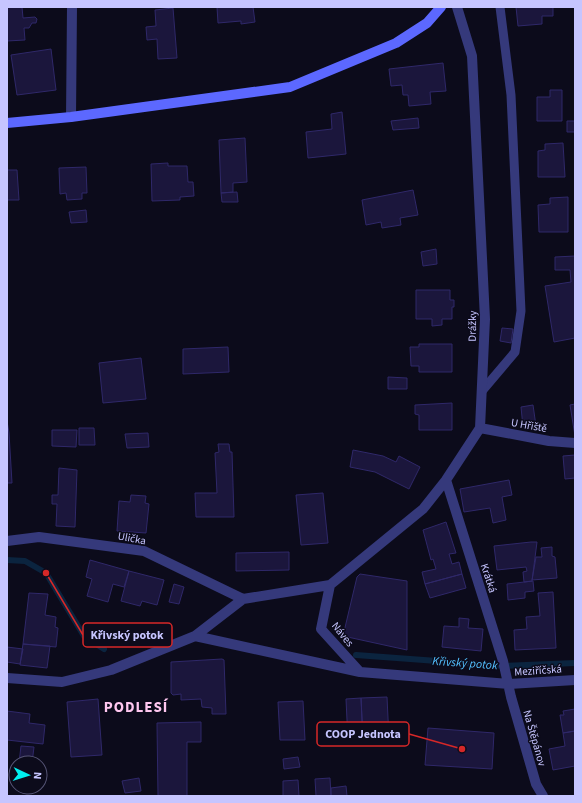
<svg xmlns="http://www.w3.org/2000/svg" width="582" height="803" viewBox="0 0 582 803" font-family="'Source Sans 3',sans-serif">
	<style>
		.lines { fill: none; stroke-linecap: round; stroke-linejoin: round }
		.stream { stroke: #0b243f; stroke-width: 6 }
		.building { fill: #1b163c; stroke: #2f2869 }
		.lane { stroke: #35397b; stroke-width: 9 }
		.street { stroke: #35397b; stroke-width: 10 }
		.secondary { stroke: #5c68ff; stroke-width: 10 }
		.labels { text-anchor: middle; stroke-width: 3; stroke-linejoin: round; paint-order: stroke }
		.street-label { font-size: 11px; fill: #c6c5ff; stroke: #0c0b1b }
		.water-label { font-size: 12px; font-style: italic; fill: #53c0ff; stroke: #0c0b1b }
		.district-label { font-size: 15px; font-weight: bold; letter-spacing: 1px; fill: #ffc7f0; stroke: #0c0b1b }
		.leader { fill: none; stroke: #d62828; stroke-width: 1.5 }
		.callout-dot { fill: #d62828; stroke: #0c0b1b; stroke-width: 1.5 }
		.callout { fill: #0c0b1b; stroke: #d62828; stroke-width: 1.5 }
		.callout-label { font-size: 12px; text-anchor: middle; font-weight: bold; fill: #c6c5ff }
	</style>
	<rect width="100%" height="100%" fill="#0c0b1b"/>
	<g class="lines">
		<path class="stream" d="M7,560l18,1 21,12 38,63 20,13
			M356,655l149,11 70,-3"/>
	</g>
	<path class="building" d="M7,7h15l1,11 12,-1 2,2 -1,4h-4l-3,5h-5l1,12 -18,1z
		M217,7h36l2,15 -14,2v-3l-23,2z
		M516,7h37v9h-11v8l-24,2z
		M173,8l4,50 -19,1 -1,-20 -10,1 -1,-13 10,-1 -1,-16z
		M51,49l5,41 -39,5 -6,-40z
		M443,63l3,28 -16,1 1,12 -22,2 -1,-11h-5l-1,-10 -11,1 -2,-17z
		M550,90h12v31h-25v-24h13z
		M342,112l4,42 -38,4 -2,-26 26,-3 -1,-15z
		M418,118l1,10 -26,2 -2,-9z
		M567,121h8v11h-8z
		M245,138l2,44 -14,1v9l-12,1 -2,-53z
		M563,143l2,34h-27v-26l7,-1v-6z
		M168,163v3h19l1,16h5l1,14 -14,1v3l-28,1 -1,-37z
		M86,167l1,26h-5v6l-15,1 -1,-7 -6,1 -1,-26z
		M7,170h10l2,30h-12z
		M413,190l5,25 -18,3 1,7 -19,3 -1,-6 -15,3 -4,-25z
		M237,192l1,10h-16l-1,-9z
		M568,197v35h-29l-1,-27 12,-1v-6z
		M86,210l1,12 -16,1 -2,-11z
		M436,249l1,15 -14,2 -2,-14z
		M575,256v82l-21,4 -9,-56 26,-4 -1,-12h-15v-13z
		M416,290h34v10h4v7h-2v12h-10v6l-10,1v-7h-16z
		M502,328l11,1 -2,14 -11,-2z
		M419,344h33v28h-33v-6h-8l-1,-19h9z
		M228,347l1,25 -46,2v-25z
		M141,358l5,41 -43,4 -4,-40z
		M388,377l19,1v11h-19z
		M452,403v27h-33v-15l-4,-1v-9z
		M575,404v32l-5,-31z
		M533,405l3,21 -13,1 -2,-20z
		M7,421l2,12 3,50h-5z
		M79,428h15l1,17h-16z
		M52,430h25l-1,17 -24,-1z
		M148,433l1,14 -22,1 -2,-14z
		M218,444h11l1,8h2l2,65h-38l-1,-24h22l-2,-40 4,-1z
		M353,450l30,6 13,6 3,-6 21,11 -11,22 -34,-17 -25,-5z
		M575,455v23l-10,1 -2,-23z
		M59,468l18,2 -2,57 -19,-1 1,-22h-5v-9h6z
		M509,480l3,15 -10,2 4,23 -13,3 -3,-15 -26,4 -4,-23z
		M323,493l5,50 -27,2 -5,-50z
		M131,495l15,1 -1,7 4,1 -3,29 -29,-2 2,-30 11,1z
		M446,522l10,31 -7,1 3,10 7,-2 3,12 -37,10 -3,-12 14,-3 -3,-10 -2,1 -8,-30z
		M531,542h6l-5,39 -8,1 -1,-10 4,-1 -1,-4 -29,3 -3,-24z
		M552,547v9l3,1 2,21 -25,2 4,-23h6l-1,-9z
		M289,552v18l-53,1v-18z
		M90,560l39,11 -5,16 -11,-3 -5,18 -21,-6 5,-17 -6,-2z
		M129,571l35,9 -7,25 -15,-4 -2,5 -19,-5z
		M360,574l47,7v69l-64,-14 14,-59z
		M462,574l4,14 -36,10 -5,-14z
		M533,581l1,10 -9,1v6l-17,2 -1,-16z
		M174,584l10,3 -5,17 -10,-2z
		M553,592l3,56 -41,2 -1,-20 13,-1 -1,-12 14,-1 -2,-23z
		M29,593l19,1 -3,21 11,2 -1,10 3,1 -2,19 -33,-3z
		M459,618l10,1 -1,9 15,1 -2,22 -39,-4 2,-21 15,1z
		M23,644l27,2 -3,22 -27,-3z
		M7,647l16,2 -3,15 -13,-2z
		M222,659l2,1 2,54h-14v-6l-10,-1 -1,-8 -20,1v-6l-8,1 -2,-2v-31z
		M387,697l2,42 -26,1 -2,-42z
		M361,698l2,42 -15,1 -2,-42z
		M98,699l4,56 -31,2 -4,-55z
		M303,701l2,39h-25l-2,-38z
		M575,709v22l-12,2 -3,-18h4l-1,-4z
		M7,711l23,3 -1,9 16,2 -2,19 -36,-4z
		M201,722v20h-14v54h-29l-1,-73z
		M428,728l66,5 -2,36 -67,-4z
		M575,731v35l-22,4 -4,-21 16,-3 -2,-13z
		M21,746l13,1 -2,16h-13z
		M298,757l2,10 -16,2 -1,-10z
		M139,778l2,13 -16,2 -3,-12z
		M330,778l1,18h-15l-1,-17z
		M298,780l1,16h-16v-15z
		M346,786l1,10h-16v-8z"/>
	<g class="lines">
		<path class="lane" d="M482,391l33,-39 6,-41 -10,-216 -11,-88"/>
		<path class="street" d="M71,117l1,-110
			M480,428l69,13 26,2
			M446,480l57,181 8,36 25,87 7,12
			M7,541l32,-4 105,14 99,48
			M330,585l93,-76 23,-29 34,-52 5,-109 -13,-263 -15,-49
			M330,585l-9,44 39,43
			M195,636l165,36 149,12 66,-4
			M7,678l55,4 49,-12 84,-34 48,-37 87,-14"/>
		<path class="secondary" d="M7,123l64,-6 219,-30 106,-44 31,-20 14,-16"/>
	</g>
	<g class="labels">
		<g class="street-label">
			<text transform="translate(472 326) rotate(-89)" y="4">Drážky</text>
			<text transform="translate(529 425) rotate(10)" y="4">U Hřiště</text>
			<text transform="translate(132 538) rotate(11)" y="4">Ulička</text>
			<text transform="translate(489 578) rotate(72)" y="4">Krátká</text>
			<text transform="translate(343 634) rotate(51)" y="4">Náves</text>
			<text transform="translate(538 670) rotate(-4)" y="4">Meziříčská</text>
			<text transform="translate(535 738) rotate(74)" y="4">Na Štěpánov</text>
		</g>
		<g class="water-label">
			<text transform="translate(465 663) rotate(4)" y="4">Křivský potok</text>
		</g>
		<g class="district-label">
			<text x="136" y="712">PODLESÍ</text>
		</g>
	</g>
	<path class="leader" d="M46 573L83 635M462 749L409 734"/>
	<g class="callout-dot">
		<circle cx="46" cy="573" r="4"/>
		<circle cx="462" cy="749" r="4"/>
	</g>
	<g class="callout">
		<rect x="83" y="623" width="89" height="24" rx="4"/>
		<rect x="317" y="722" width="92" height="24" rx="4"/>
	</g>
	<g class="callout-label">
		<text x="127" y="639">Křivský potok</text>
		<text x="363" y="738">COOP Jednota</text>
	</g>
	<rect width="582" height="803" fill="none" stroke="#c6c5ff" stroke-width="16"/>
	<g transform="translate(28 775) rotate(94)"><circle r="19" fill="#0c0b1b" stroke="#565576"/>
	<path d="M0-3L7 15L0 10L-7 15Z" fill="#00eff0"/>
	<text y="-6" font-size="11" font-weight="bold" text-anchor="middle" fill="#c6c5ff">N</text>
	</g>
</svg>
